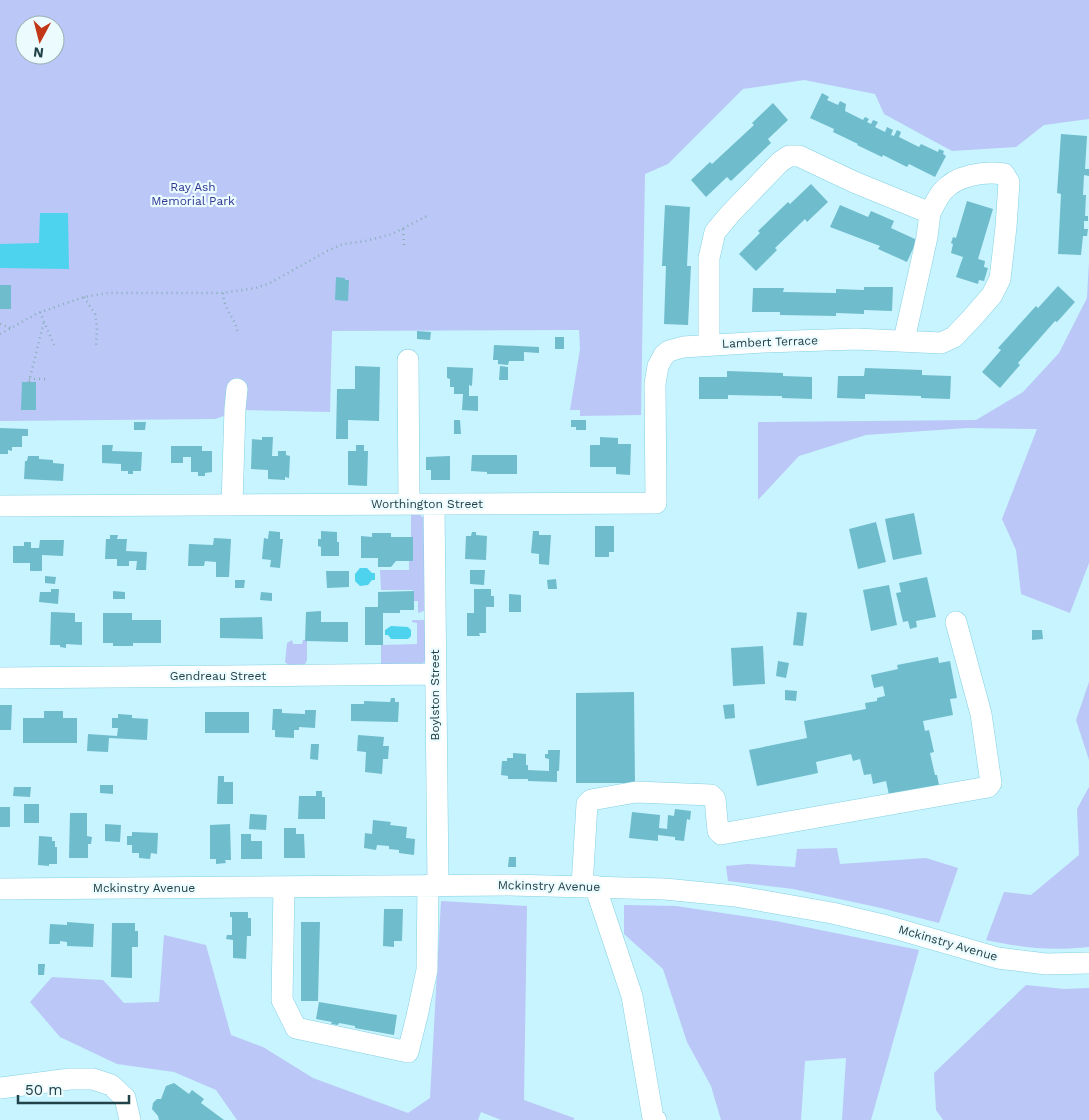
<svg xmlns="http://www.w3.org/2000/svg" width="1089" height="1120" viewBox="0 0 1089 1120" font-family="'Work Sans',sans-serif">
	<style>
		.green { fill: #bbc7f7; fill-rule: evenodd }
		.water { fill: #4dd3ed }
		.building { fill: #6fbccd }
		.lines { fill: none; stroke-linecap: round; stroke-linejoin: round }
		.minor-casing { stroke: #84d1e2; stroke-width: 22 }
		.path { stroke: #87afb8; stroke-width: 2.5; stroke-dasharray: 1 4; stroke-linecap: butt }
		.minor { stroke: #fff; stroke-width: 21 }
		.labels { text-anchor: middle; stroke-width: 4.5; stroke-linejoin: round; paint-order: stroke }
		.park-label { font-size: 12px; fill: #303894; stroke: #ecfbfe }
		.street-label { font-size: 12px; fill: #224249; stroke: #ecfbfe }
	</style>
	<rect width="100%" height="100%" fill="#c7f4fe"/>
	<path class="green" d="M0,0h1089v119l-45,6 -28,22 -64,4 -68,-37 -9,-20 -71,-14 -61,9 -75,75 -23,10 -4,241 -61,1v-6h-10l10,-61 -1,-19 -247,1 -2,81 -88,-2 -27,9 -215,2zM25,25h30v30h-30z
		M1089,261v302l-19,50 -49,-19 -5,-44 -14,-31 35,-90 -70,-1 -101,7 -67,21 -41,44v-78l218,-2 47,-28 36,-39 28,-55z
		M411,515h9l5,4 1,91 -8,3v-12h-4l-1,-11h-32l-1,-20h29v-9h4v-24h-2z
		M412,620h13v41l-3,3 -41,2v-21l36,-1v-21l-5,-1z
		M292,640l1,4h9l1,-4h4v20l-3,6h-14l-5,-4 2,-19z
		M1089,682v78l-13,-40z
		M1089,787v160c-37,4 -66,1 -103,-7l18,-48 27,3 48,-40 -2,-46z
		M837,848l3,16 86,-6 32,10 -19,55 -58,-15 -88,-19 -65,-8 -2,-15 22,-2 47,3 2,-18z
		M441,901l86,5 -3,194 50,18v2h-73l-20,-8 -3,8h-241l-21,-30 -42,-18 -57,-8 -57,-27 -30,-35 22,-25 51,3 21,23 35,-1 5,-67 42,10 25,90 32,12 50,31 95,35 22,-15z
		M624,905l52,1 100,15 143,29 -48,170h-29l4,-62 -41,3 -4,59h-80l-10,-34 -24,-44 -24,-73 -39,-35z
		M1026,985l38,4 25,-1v132h-146l-7,-10 -2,-37z"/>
	<path class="water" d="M40,213h28l1,56 -69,-1v-24l39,-1z
		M360,568h7l5,5h3v7h-3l-4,5 -8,1 -5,-5v-7z
		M391,626l17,1 3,3v6l-3,3h-17l-3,-4h-3v-5z"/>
	<path class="building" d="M822,93l7,4 -2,3 11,5 2,-4 6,3 -1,7 18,9 2,-3 4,2 -2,3 4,2 2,-4 5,2 -3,5 10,5 2,-5 6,3 -2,5 3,1 3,-6 4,2 -2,5 20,10 2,-3 17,8 1,-3 5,2 -1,3 3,2 -11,21 -26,-13 -2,3 -24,-12 -1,2 -25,-12 1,-1 -25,-12 1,-3 -24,-11z
		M773,103l15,17 -20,19 3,4 -40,38 -4,-4 -21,20 -15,-17 19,-18 2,2 42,-39 -2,-2z
		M1061,134l26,2 -2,33h4v7l-5,-1 -1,20h3l-1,21h3v5h-4v8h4l-1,7h-4l-2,19 -23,-1 3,-60 -4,-1z
		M811,184l17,18 -21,20 -2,-3 -30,29 2,2 -21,21 -17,-17 21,-21 -2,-2 30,-29 2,2z
		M967,201l26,8 -15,50 7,2 -1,6 4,1 -4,13 -5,-1 -1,4 -22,-7 7,-20 -12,-4 2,-9 -2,-1 2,-6 3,1z
		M665,205l25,2 -3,59h4l-3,59 -24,-1 2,-58h-4z
		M840,205l28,12 3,-6 23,10 -3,7 26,12 -10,22 -29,-13 2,-3 -50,-19z
		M336,277l9,1v2h4l-1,21 -13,-1z
		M0,285h11v24h-11z
		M1058,286l17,16 -18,20 -2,-1 -37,42 2,2 -20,23 -18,-16 19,-22 -3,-2 38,-42 2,2z
		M864,287h29l-1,24 -28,-1v4l-28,-1v3l-56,-1v-3h-28l1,-24h31l-1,4 53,1v-4l28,1z
		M417,331l14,1 -1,8 -13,-1z
		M555,337h9v12h-9z
		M494,345l45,2v6l-15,-1v9h-15l-1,4 -10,-1v-4h-5z
		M355,366l25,1 -1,54 -31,-1v19h-12l1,-50h18z
		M500,366l8,1v13h-9z
		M447,367l26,1 -1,18 -3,-1v11h9v15l-16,-1 1,-16h-9v-7h-4v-8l-3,-1z
		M865,368l57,2v5l29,1 -1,23 -29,-1v-2l-56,-2v5l-28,-1 1,-22h26z
		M727,371l56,2v3l29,1v22l-30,-1v-2l-54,-1v4h-29v-22h28z
		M22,382h14v28h-15z
		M454,420h6l1,14h-7z
		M571,420h15v10h-10v-3h-5z
		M134,422h12l-1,8h-11z
		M0,428l28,1v7h-6v11h-10v4l-4,-1v4h-8z
		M262,437h11l-1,19h6v-5h8v4l4,1 -1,22 -4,-1v3l-17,-1v-9l-17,-1 1,-30 10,1z
		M600,437l18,1v6h13l-1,31 -14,-1v-7h-26v-22h10z
		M102,445h11l-1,6 30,1 -1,19h-8v3h-5v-3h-7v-7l-19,-1z
		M356,445h8v6h4l-1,35 -19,-1v-34h8z
		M171,446h31v5h10v21l-7,1v3h-7v-4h-7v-15h-8v6h-12z
		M472,455h45v19h-30v-2l-16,-1z
		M28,456h11v3l14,1v3l11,1 -1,17 -39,-2 1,-18h2z
		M450,456v24h-19v-10h-5v-13z
		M914,513l8,41 -29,6 -8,-41z
		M876,522l10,40 -28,7 -9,-40z
		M595,526h19v26h-5v5h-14z
		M269,531l11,1v7h3l-3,29 -10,-1 1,-7 -9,-1 2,-21 4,1z
		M321,531l16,1v10h2v14h-18v-9l-3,-1v-7h3z
		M533,531h6v4h12l-2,30 -10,-1v-10l-8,-1z
		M472,532h4v3l11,1 -1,24 -21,-1 1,-23h5z
		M372,533h19v4h22v24h-17l-5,6h-13v-9h-17v-22l11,1z
		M110,535h8l-1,4h10l-1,12 21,1 -1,18h-10l1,-9h-8v5h-12v-7h-12l1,-20h4z
		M214,538l17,1 -2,38h-13v-15l-11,-1 -1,5h-16l1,-22 24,1z
		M40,540h24l-1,16 -21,-1v16h-12v-8h-17v-17h11v-4h7v6h8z
		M470,570h15l-1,15 -14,-1z
		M326,571h23v16l-22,1z
		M45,576l11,1 -1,7 -10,-1z
		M927,577l9,40 -20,4 1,6 -7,2 -2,-8 -5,1 -7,-29 5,-1 -2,-9z
		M556,579l1,10h-9l-1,-9z
		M235,580h10l-1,8h-9z
		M889,585l8,40 -26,6 -8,-41z
		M51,589h8l-1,15 -19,-2 1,-10h11z
		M474,589h17v7h3v11h-8v26h-7l1,3h-13v-23h7z
		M113,591l12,1v7h-12z
		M414,591v19h-14v3h-17v32h-18v-38h13v-15z
		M261,592l11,1v8l-12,-1z
		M509,594l12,1v17h-12z
		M321,611v11h27v20l-43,-1 1,-29z
		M51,612l24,1v9h7v23l-16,-1v4l-6,-1v-2h-10z
		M797,612l10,1 -4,33 -10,-1z
		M103,613h29v7h29v23h-28v3h-20v-3h-10z
		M262,617l1,22 -43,-1v-20z
		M1032,630h10l1,9 -11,1z
		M763,646l2,38 -32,2 -2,-38z
		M938,657l1,6 11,-2 7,37 -7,1 3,16 -30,6 2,10 4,-1 5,22 -4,1 5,22h2l2,10 -50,10 -3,-14 -13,3 -2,-10 -7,1 -4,-16 -7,2 -2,-7 -35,8 2,11 -61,13 -8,-36 58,-12 -3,-17 62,-12 -1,-6 12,-2v-3l8,-2 -2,-10 -9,2 -3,-13 27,-6 -1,-4z
		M778,661l11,2 -3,15 -10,-2z
		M785,690l12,1 -1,10 -11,-1z
		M634,692l1,91h-59v-90z
		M391,698h4v4h4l-1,20 -47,-1v-17h13v-3l26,1z
		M734,704l1,14 -10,1 -2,-14z
		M0,705h12l-1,25h-11z
		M273,709h9v4l23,1v-4h11l-1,18 -16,-1v3h-5v8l-19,-1v-7h-3z
		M44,711h19v7h14v25h-54v-25h21z
		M205,712h44v21h-44z
		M118,714l14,1v3l16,1 -1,21 -38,-2 -1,14 -21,-1 1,-17 29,2 1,-8h-6v-10h6z
		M358,735l26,2 -1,9h6l-1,13h-5l-1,15 -17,-2 1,-20 -9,-1z
		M311,744h8l-1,16 -8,-1z
		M548,750h12l-1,21h-2v11l-29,-1v-2h-20v-3l-7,-1 1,-14h5v-3h6v-5l13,1v11h2v5l21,1v-12l-4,-1v-4h3z
		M218,776h6v6h9v22h-16z
		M100,785h13v9l-13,-1z
		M14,787h17l-1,10 -17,-1z
		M316,791h6v6h3v22h-27l1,-23h17z
		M24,804h15v19h-15z
		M0,807h10v20h-10z
		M675,809l16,2 -1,9 -3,-1 -3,22 -9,-1v-3l-17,-2v6l-29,-3 3,-26 28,3 -1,13 8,1 1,-14 6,1z
		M70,813h17v23l5,1 -1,7h-3v14h-19z
		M250,814l17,1 -1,15 -17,-1z
		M373,820l18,2 -1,3 17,2 -1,11 9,1 -1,16 -15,-2v-3l-10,-1v-3l-12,-1 -1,5 -12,-2 1,-15 7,1z
		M105,824l16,1 -1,17 -15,-1z
		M230,824l1,36h-6l1,3 -10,1v-5h-6v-34z
		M284,828h12v6h8l1,24h-21z
		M132,832l26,1 -1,21 -6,-1 -1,6 -11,-1v-5h-7v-8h-5v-9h5z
		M241,834h10v7h11v18h-21z
		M39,836l13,1v4h3v6h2v17h-8v2l-11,-1z
		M509,857h7v10h-8z
		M384,909h19l-1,32h-8v6l-11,-1z
		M230,912h18v6h3v18h-4l-1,23 -13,-1v-18l-7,-1 1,-4h5v-18h-2z
		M67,922l27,2 -1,23 -26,-1v-4l-7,-1v3h-11l1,-20 17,1z
		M301,922h19l-2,79h-17z
		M112,923h23v8h3v16h-6v31l-21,-1z
		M38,964h7l-1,11h-6z
		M319,1002l78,13 -3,20 -39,-7v-2l-16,-3 -1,2 -7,-1 1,-2 -16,-3z
		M174,1083l15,11 3,-4 12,9 -3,4 23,17h-65l-1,-4 -6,-7 1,-6 4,-4h4l5,-13z"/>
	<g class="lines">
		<g class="minor-casing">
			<path id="minor" d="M709,344v-86l6,-26 15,-18 50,-52 9,-6h10l55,26 76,31 -3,24 -23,103
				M408,360l1,144
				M232,504l3,-95 2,-20
				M434,504l4,381
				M0,506l656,-3 -1,-119 3,-18 6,-11 5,-4 14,-4 82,-5 91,-3 85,4 13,-6 18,-19 20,-23 8,-16 6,-52 3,-45 -5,-8c-20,-3 -48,1 -62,18 -5,6 -8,14 -12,21
				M0,678l435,-4
				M582,886l5,-82 4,-4 45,-8 75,3 4,4 3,32 3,3 267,-47 3,-4 -10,-69 -25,-92
				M595,886l37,110 21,122 3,2
				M284,887l-2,113 14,28 112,24 9,-36 10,-46 1,-85
				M0,889l509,-4 156,4 70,7 97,17 55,13 111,32 48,6 43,-1
				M0,1088l70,-9h23l18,6 14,13 5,22"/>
		</g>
		<path class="path" d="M403,229l1,16
			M223,293c1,19 12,23 15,41
			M84,297l11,17 2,13 -1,19
			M40,312l14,33
			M0,324l11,4
			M0,334l38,-21 46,-16 24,-4h115l33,-5 14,-5 57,-32 16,-7 22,-3 27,-7 35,-18
			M29,379h17
			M29,382l15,-61"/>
		<use href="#minor" class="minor"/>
	</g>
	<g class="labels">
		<g class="park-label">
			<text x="193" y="191">Ray Ash<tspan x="193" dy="14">Memorial Park</tspan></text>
		</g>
		<g class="street-label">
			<text transform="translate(770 342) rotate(-2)" y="4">Lambert Terrace</text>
			<text x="427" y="508">Worthington Street</text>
			<text x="218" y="680">Gendreau Street</text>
			<text transform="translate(435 695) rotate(-90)" y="4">Boylston Street</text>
			<text transform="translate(549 886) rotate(1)" y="4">Mckinstry Avenue</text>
			<text x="144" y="892">Mckinstry Avenue</text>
			<text transform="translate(948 943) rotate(16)" y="4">Mckinstry Avenue</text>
		</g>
	</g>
	<g transform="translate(40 40) rotate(187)"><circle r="24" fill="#ecfbfe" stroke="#9bb1b6"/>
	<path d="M0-4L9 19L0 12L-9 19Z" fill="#c13718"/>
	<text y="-8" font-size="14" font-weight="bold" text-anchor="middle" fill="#224249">N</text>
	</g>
	<path d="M18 1095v8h111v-8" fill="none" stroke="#224249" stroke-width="2.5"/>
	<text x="25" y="1095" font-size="15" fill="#224249" stroke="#ecfbfe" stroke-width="4" paint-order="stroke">50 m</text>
</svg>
